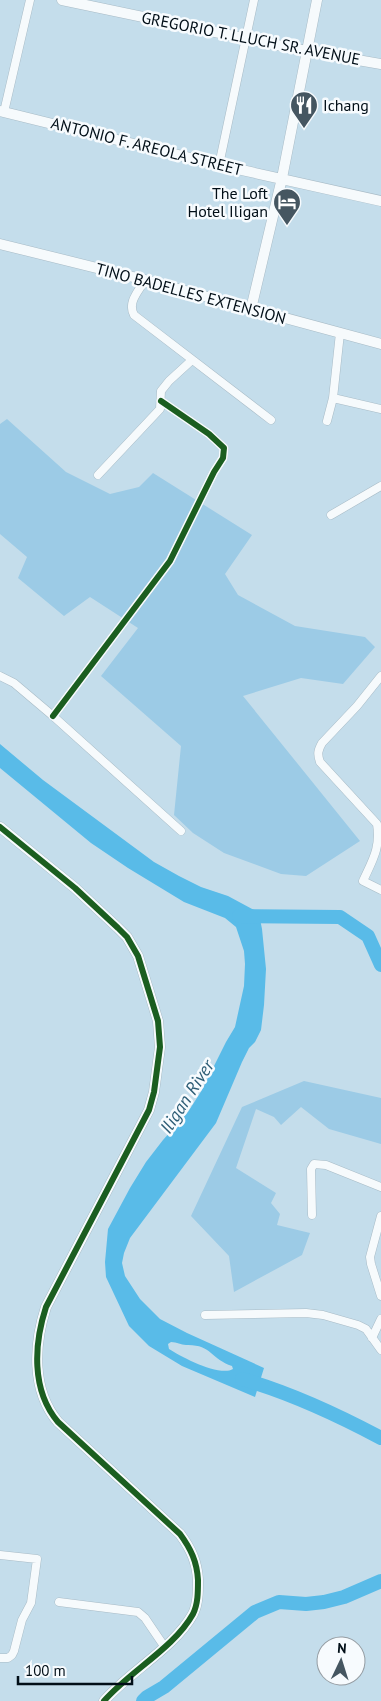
<svg xmlns="http://www.w3.org/2000/svg" width="381" height="1701" viewBox="0 0 381 1701" font-family="'PT Sans',sans-serif">
	<style>
		.green { fill: #9ccbe6 }
		.water { fill: #59bbe8; fill-rule: evenodd }
		.lines { fill: none; stroke-linecap: round; stroke-linejoin: round }
		.river { stroke: #59bbe8; stroke-width: 14 }
		.street-casing { stroke: #a8bbc6; stroke-width: 9 }
		.secondary-casing { stroke: #a8bbc6; stroke-width: 11 }
		.street { stroke: #f6fafc; stroke-width: 8 }
		.secondary { stroke: #f6fafc; stroke-width: 10 }
		.cycleway-casing { stroke: #f7fbfe; stroke-width: 9 }
		.cycleway { stroke: #1b5e20; stroke-width: 6 }
		.labels { text-anchor: middle; stroke-width: 5; stroke-linejoin: round; paint-order: stroke }
		.street-label { font-size: 16px; fill: #010e17; stroke: #f7fbfe }
		.poi-label { font-size: 16px; fill: #010e17; stroke: #f7fbfe; text-anchor: start }
		.water-label { font-size: 18px; font-style: italic; fill: #2d5d76; stroke: #f7fbfe }
	</style>
	<rect width="100%" height="100%" fill="#c4ddeb"/>
	<path class="green" d="M7,419l59,53 44,22 29,-7 14,-14 99,62 -27,39 13,21 57,31 70,11 10,10 -32,37 -42,-6 -58,18 117,145 -54,35 -25,-2 -57,-21 -31,-20 -19,-18 7,-69 -80,-70 37,-48 -48,-31 -26,19 -46,-38 9,-21 -27,-23v-110z
		M304,1081l77,17v46l-52,-15 -28,-22 -20,18 -7,-8 -18,-8 -20,59 40,25 -5,10 9,11 -3,11 33,8 -8,22 -68,37 -5,-36 -38,-40 51,-109z"/>
	<path class="water" d="M0,744l43,36 111,82 25,14 22,11 27,9 26,14 6,9 2,10 4,40 -2,36 -3,25 -6,12 -6,6 -7,14 -26,61 -86,115 -6,15 -2,10 3,13 15,23 20,20 27,14 77,35 -9,29 -73,-31 -33,-20 -20,-20 -23,-49 -1,-15 3,-33 22,-41 16,-26 17,-22 25,-28 14,-22 24,-48 9,-15 9,-41 1,-22 -1,-13 -8,-24 -11,-9 -41,-16 -56,-34 -37,-25 -91,-75zM171,1342c6,0 10,3 15,3 25,-1 25,14 46,21l1,3c-13,8 -52,-12 -64,-20l-1,-5z"/>
	<g class="lines">
		<path class="river" d="M239,916l101,1 28,19 13,29
			M242,1379c49,14 94,35 139,59
			M143,1701l4,-4 17,-10 91,-75 24,-10 27,2 18,-2 20,-5 37,-16"/>
		<g class="street-casing">
			<path id="street" d="M4,112l26,-112
				M219,165l35,-165
				M145,280c-6,11 -18,22 -11,35l137,105
				M333,398l48,11
				M327,421l6,-23 7,-65
				M98,475l62,-66 1,-18 8,-10 23,-21
				M331,515l50,-29
				M0,676l14,7 39,33 128,115
				M381,676l-24,30 -35,37c-4,7 -5,11 -2,19l57,62c4,24 -5,37 -14,57l18,9
				M53,716l117,-155 44,-89 9,-14 1,-10 -15,-14 -48,-33
				M312,1215l-1,-46 3,-5 12,1 55,22
				M381,1216l-11,41 1,7 10,32
				M205,1315l101,-2 17,2 35,10 8,4 15,21
				M372,1338l9,-19
				M0,1555l37,4 -6,44 -9,17 -8,31 -2,4 -4,3h-8
				M59,1602l79,10 7,6 19,28"/>
		</g>
		<g class="secondary-casing">
			<path id="secondary" d="M62,0l244,51 75,13
				M0,111l219,54 162,36
				M0,244l145,36 236,64
				M251,309l31,-131 35,-178
				M0,827l75,61 43,40 9,9 11,19 20,65 2,26 -6,45 -5,18 -103,197c-12,37 -15,83 12,115l122,112c11,15 17,28 18,46 0,12 0,24 -5,34 -19,34 -63,57 -89,87"/>
		</g>
		<use href="#street" class="street"/>
		<use href="#secondary" class="secondary"/>
		<g class="cycleway-casing">
			<path id="cycleway" d="M53,716l117,-155 44,-89 9,-14 1,-10 -15,-14 -48,-33
				M0,827l75,61 43,40 9,9 11,19 20,65 2,26 -6,45 -5,18 -103,197c-12,37 -15,83 12,115l122,112c11,15 17,28 18,46 0,12 0,24 -5,34 -19,34 -63,57 -89,87"/>
		</g>
		<use href="#cycleway" class="cycleway"/>
	</g>
	<defs>
		<g id="restaurant-pin" transform="scale(1.4375)"><path d="M0 17L-7.5 6A9.5 9.5 0 1 1 7.5 6Z" fill="#455661" stroke="#f7fbfe"/><path d="M-5-6h1v4h1v-4h1v4h1v-4h1v5L-1.5 .5V6h-2V.5L-5-1ZM5-6V6H3V1.5H1.5Q1.5-4 5-6Z" fill="#fff"/></g>
		<g id="hotel-pin" transform="scale(1.4375)"><path d="M0 17L-7.5 6A9.5 9.5 0 1 1 7.5 6Z" fill="#455661" stroke="#f7fbfe"/><path d="M-6-4.5h1.5V1H6V5H4.5V3h-9V5H-6ZM-4 0a1.8 1.8 0 1 1 3.6 0ZM.5 0V-2.5h3Q6-2.5 6 0Z" fill="#fff"/></g>
	</defs>
	<g fill-rule="evenodd">
		<use href="#restaurant-pin" x="304" y="105"/>
		<use href="#hotel-pin" x="287" y="202"/>
	</g>
	<g class="labels">
		<g class="street-label">
			<text transform="translate(251 38) rotate(11)" y="6">GREGORIO T. LLUCH SR. AVENUE</text>
			<text transform="translate(147 146) rotate(14)" y="6">ANTONIO F. AREOLA STREET</text>
			<text transform="translate(191 293) rotate(15)" y="6">TINO BADELLES EXTENSION</text>
		</g>
		<g class="poi-label">
			<text x="323" y="111">Ichang</text>
			<text x="268" y="199" text-anchor="end">The Loft<tspan x="268" dy="18">Hotel Iligan</tspan></text>
		</g>
		<g class="water-label">
			<text transform="translate(187 1097) rotate(-57)" y="6">Iligan River</text>
		</g>
	</g>
	<g transform="translate(341 1661) rotate(4)"><circle r="24" fill="#f7fbfe" stroke="#959ca2"/>
	<path d="M0-4L9 19L0 12L-9 19Z" fill="#455661"/>
	<text y="-8" font-size="14" font-weight="bold" text-anchor="middle" fill="#010e17">N</text>
	</g>
	<path d="M18 1676v8h114v-8" fill="none" stroke="#010e17" stroke-width="2.5"/>
	<text x="25" y="1676" font-size="15" fill="#010e17" stroke="#f7fbfe" stroke-width="4" paint-order="stroke">100 m</text>
</svg>
